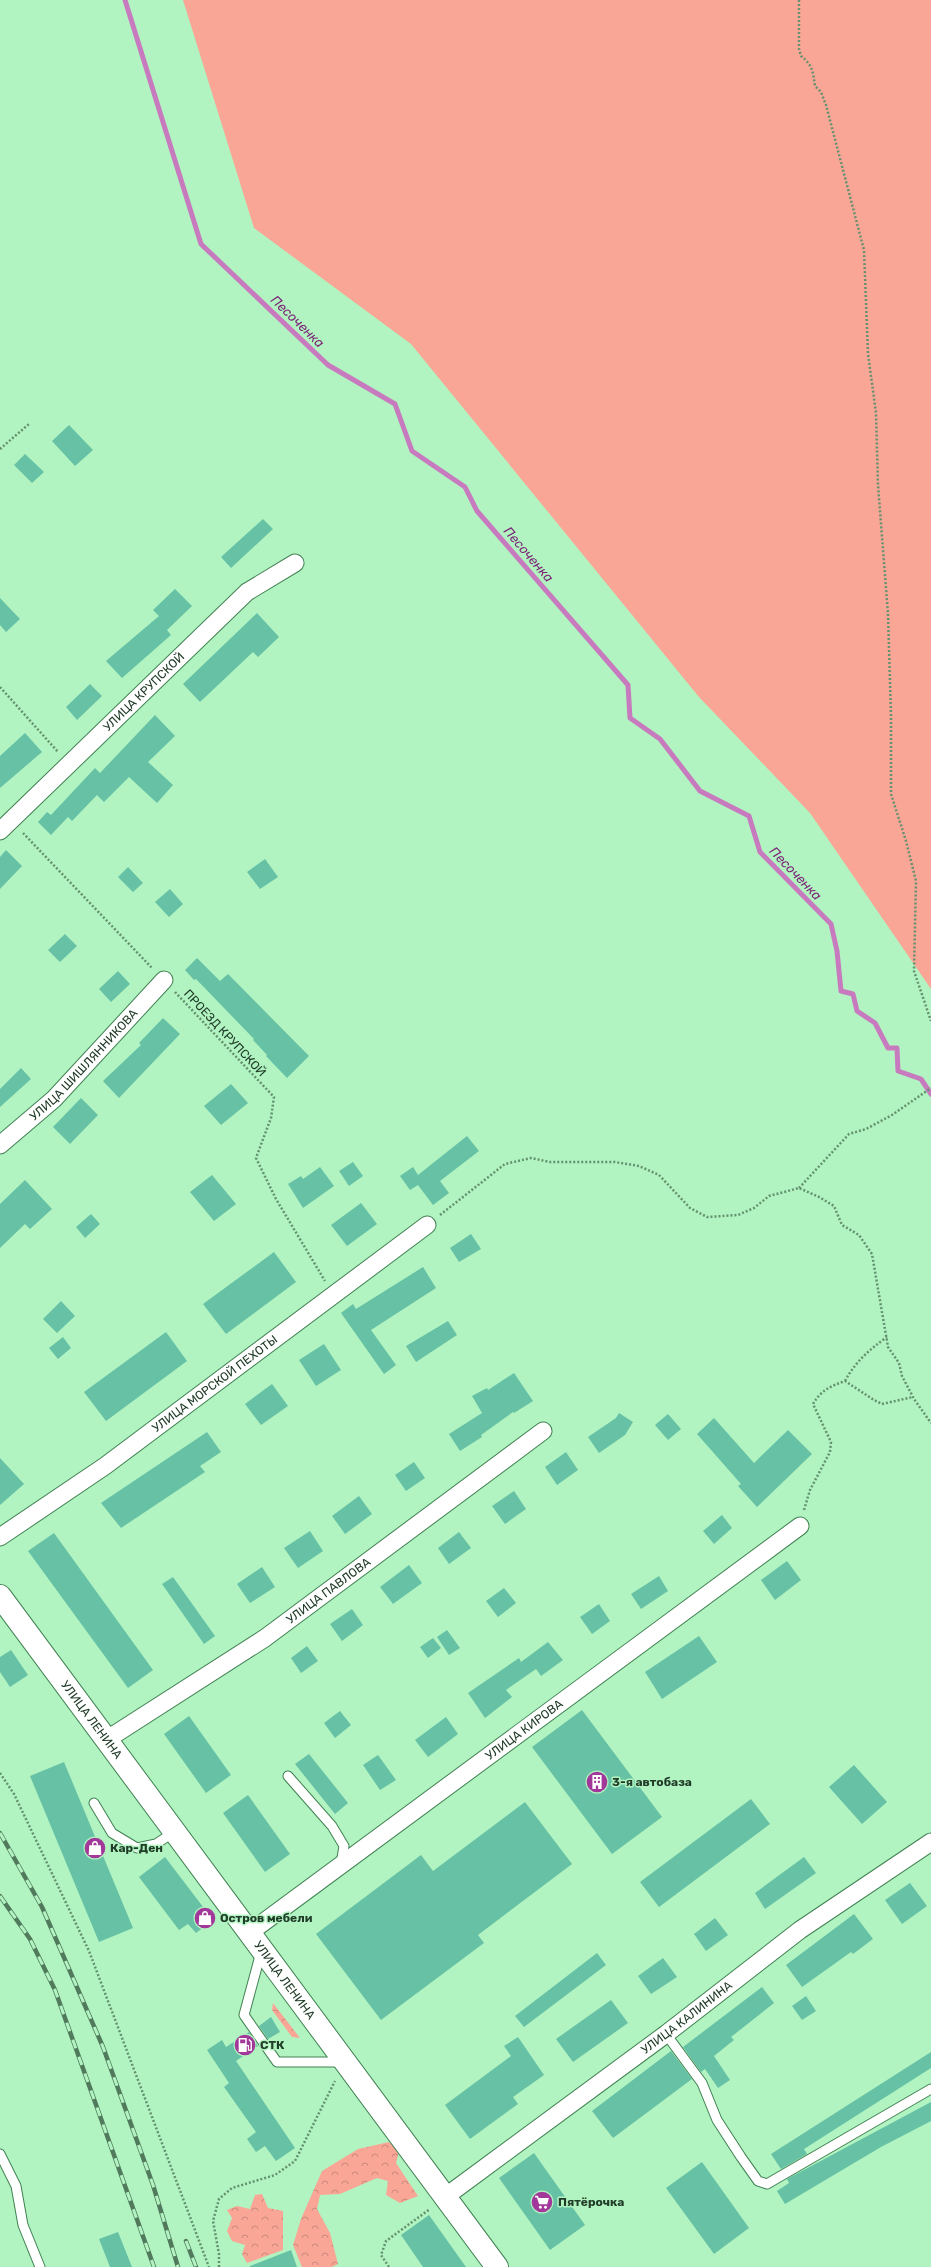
<svg xmlns="http://www.w3.org/2000/svg" width="931" height="2267" viewBox="0 0 931 2267" font-family="Rubik,sans-serif">
	<style>
		.green { fill: #f9a696 }
		.forest { fill: url(#forest-crowns) }
		.lines { fill: none; stroke-linecap: round; stroke-linejoin: round }
		.stream { stroke: #c87abf; stroke-width: 5 }
		.building { fill: #66c1a5 }
		.lane-casing { stroke: #418153; stroke-width: 11 }
		.street-casing { stroke: #418153; stroke-width: 19 }
		.secondary-casing { stroke: #418153; stroke-width: 24 }
		.path { stroke: #64916f; stroke-width: 2.5; stroke-dasharray: 2 2; stroke-linecap: butt }
		.lane { stroke: #fff; stroke-width: 9 }
		.street { stroke: #fff; stroke-width: 17 }
		.secondary { stroke: #fff; stroke-width: 22 }
		.rail-casing { stroke: #51795b; stroke-width: 4.5 }
		.rail { stroke: #b1f4c1; stroke-width: 3; stroke-dasharray: 9; stroke-linecap: butt }
		.labels { text-anchor: middle; stroke-width: 3; stroke-linejoin: round; paint-order: stroke }
		.street-label { font-size: 12px; fill: #213c28; stroke: #b1f4c1 }
		.poi-label { font-size: 12px; font-weight: bold; fill: #213c28; stroke: #b1f4c1; text-anchor: start }
		.water-label { font-size: 13px; font-style: italic; fill: #7c1e75; stroke: #b1f4c1 }
	</style>
	<defs>
		<pattern id="forest-crowns" width="20" height="18" patternUnits="userSpaceOnUse"><rect width="20" height="18" fill="#f9a696"/><path d="M2 6a3 3 0 1 1 6 0M12 15a3 3 0 1 1 6 0" fill="none" stroke="#c9887a"/></pattern>
	</defs>
	<rect width="100%" height="100%" fill="#b1f4c1"/>
	<path class="green" d="M183,0h748v989l-121,-176 -111,-116 -288,-353 -157,-116z"/>
	<path class="forest" d="M273,2003l27,35 -8,-1 -20,-27z
		M389,2142l10,9 -3,12 22,33 -18,7 -14,-8 2,-14 -11,-3 -37,16 -20,1 -3,14 13,24 8,31 -6,3h-30l-9,-22 8,-26 21,-48 36,-22z
		M262,2194l6,14 15,3v39l-36,13 -5,-9 3,-9 -13,-4 -5,-10 5,-13 -5,-8 10,-4 13,3 5,-14z"/>
	<g class="lines">
		<path class="stream" d="M125,0l76,244 127,121 67,39 17,47 53,36 12,24 151,174 2,33 30,21 40,52 49,25 11,36 71,72 6,27 4,40 12,3 4,17 18,12 13,25h9l1,23 23,8 10,15"/>
	</g>
	<path class="building" d="M69,425l24,25 -18,16 -23,-25z
		M25,454l19,18 -12,11 -18,-18z
		M263,519l10,10 -42,39 -10,-11z
		M175,589l17,17 -25,24 4,5 -49,43 -16,-17 53,-45 -6,-6z
		M0,598l20,21 -14,13 -6,-7z
		M257,613l22,24 -21,20 -5,-5 -53,50 -17,-18z
		M90,684l12,12 -25,24 -11,-13z
		M155,715l20,21 -27,26 25,23 -16,18 -28,-26 -25,25 -7,-7 -25,26 -4,-4 -17,18 -13,-13 9,-10 4,3 44,-47 5,5z
		M25,733l17,19 -42,36v-32z
		M6,850l16,16 -22,23v-32z
		M265,859l13,18 -18,12 -13,-17z
		M128,867l15,16 -10,9 -15,-15z
		M170,889l13,15 -14,13 -14,-15z
		M65,934l12,12 -17,16 -12,-12z
		M197,958l23,23 8,-7 81,82 -22,22 -21,-22 1,-1 -14,-15 1,-1 -58,-60 -2,1 -9,-10z
		M118,971l12,13 -19,18 -12,-13z
		M163,1018l17,16 -61,64 -16,-17 38,-36 -2,-2z
		M21,1068l10,11 -31,28v-18z
		M231,1084l17,19 -27,22 -17,-19z
		M81,1098l17,17 -28,29 -17,-17z
		M467,1136l12,15 -39,30 9,12 -16,12 -15,-20 -8,5 -10,-14 13,-9 5,8z
		M353,1162l10,14 -14,10 -10,-15z
		M320,1167l14,19 -31,22 -15,-24 13,-8 2,3z
		M212,1175l24,29 -22,17 -24,-29z
		M25,1180l27,29 -22,20 -5,-5 -25,24v-44z
		M361,1203l16,21 -30,22 -16,-21z
		M91,1214l9,10 -15,14 -9,-11z
		M471,1234l10,15 -22,13 -9,-14z
		M274,1252l22,30 -70,52 -23,-30z
		M423,1267l13,21 -65,42 25,35 -12,9 -43,-61 12,-9 3,5z
		M61,1301l14,15 -18,17 -14,-14z
		M448,1321l9,14 -41,27 -10,-16z
		M166,1332l21,29 -81,60 -22,-29z
		M63,1337l8,11 -13,11 -9,-11z
		M324,1344l17,26 -25,16 -17,-26z
		M514,1373l19,28 -19,12 -1,-1 -32,23 1,2 -22,14 -11,-17 33,-21 -10,-17 15,-8 1,2z
		M272,1384l16,22 -27,19 -16,-21z
		M619,1413l14,9 -8,13 -26,18 -11,-16 28,-19z
		M668,1414l13,15 -13,11 -13,-15z
		M714,1418l40,45 34,-33 24,24 -55,53 -19,-21 3,-2 -44,-50z
		M207,1432l14,20 -21,14 5,6 -84,56 -20,-25z
		M566,1452l12,18 -21,15 -12,-18z
		M0,1458l24,26 -24,21z
		M414,1462l11,16 -19,13 -11,-16z
		M514,1491l12,18 -21,15 -13,-18z
		M359,1496l13,18 -27,20 -13,-18z
		M722,1515l10,13 -18,16 -11,-13z
		M310,1531l13,20 -25,17 -14,-20z
		M459,1532l12,16 -22,16 -11,-16z
		M54,1533l99,137 -25,18 -100,-137z
		M787,1561l14,19 -26,20 -14,-20z
		M409,1565l13,18 -29,21 -13,-17z
		M262,1567l13,20 -25,16 -13,-19z
		M659,1576l9,15 -27,18 -10,-15z
		M173,1577l42,59 -11,8 -42,-60z
		M504,1588l12,15 -18,14 -12,-16z
		M599,1604l11,17 -18,13 -12,-17z
		M352,1609l11,16 -21,16 -12,-17z
		M447,1630l13,18 -11,7 -12,-18z
		M699,1636l18,26 -55,37 -17,-27z
		M433,1638l8,10 -13,10 -8,-11z
		M548,1642l15,18 -22,16 -5,-7 -30,21 6,7 -27,21 -17,-25 51,-35 2,4z
		M307,1646l11,15 -17,12 -10,-15z
		M11,1650l17,25 -18,12 -10,-15v-15z
		M582,1710l80,107 -50,37 -80,-107z
		M340,1711l11,14 -16,13 -11,-15z
		M189,1716l42,59 -25,18 -42,-59z
		M446,1717l12,17 -30,23 -13,-17z
		M309,1754l39,49 -13,11 -40,-50z
		M378,1755l18,25 -16,10 -17,-25z
		M64,1762l69,166 -34,14 -69,-166z
		M854,1765l33,37 -25,22 -33,-37z
		M248,1795l42,59 -25,18 -42,-59z
		M751,1799l19,25 -111,83 -19,-25z
		M525,1802l47,62 -94,71 6,8 -103,77 -65,-86 105,-79 12,16z
		M165,1857l48,63 -17,13 -8,-9 -9,6 -40,-53z
		M804,1857l12,16 -51,36 -10,-16z
		M910,1883l17,23 -25,18 -17,-24z
		M854,1914l19,25 -20,15 -2,-2 -49,35 -16,-22z
		M715,1918l13,17 -22,16 -12,-17z
		M597,1953l9,12 -82,62 -9,-11z
		M663,1958l14,19 -26,17 -13,-18z
		M762,1987l12,16 -43,34 3,3 -20,16 16,24 -12,8 -13,-19 -4,3 -18,-25z
		M806,1996l10,15 -14,9 -10,-14z
		M611,2000l17,23 -55,39 -17,-23z
		M271,2017l9,15 -12,7 -9,-13z
		M249,2032l9,14 -22,15 59,87 -19,13 -11,-15 -9,6 -9,-13 9,-7 -32,-45 5,-4 -22,-33 15,-10 4,7z
		M518,2037l26,38 -31,22 5,7 -48,35 -25,-34 66,-49 -7,-10z
		M671,2051l21,28 -79,59 -21,-27z
		M931,2052v16l-127,81 3,5 -26,15 -10,-15z
		M931,2102v19l-50,26 -96,57 -8,-13 12,-8 -2,-4z
		M534,2153l51,72 -35,25 -51,-72z
		M702,2162l47,66 -35,26 -48,-66z
		M429,2215l37,52h-43l-22,-32z
		M118,2232l14,35h-22l-11,-28z
		M291,2250l6,17h-47v-1z"/>
	<g class="lines">
		<g class="lane-casing">
			<path id="lane" d="M288,1776l44,50 12,20 -3,18
				M94,1803l18,30 25,15 19,-4 18,-12
				M261,1952l-17,63 33,47h67
				M666,2034l36,49 15,37 24,37 17,24 9,3 164,-95
				M0,2154l16,32 7,39 17,42"/>
		</g>
		<g class="street-casing">
			<g id="street">
				<path id="s1" d="M0,831l247,-239 48,-29"/>
				<path id="s2" d="M0,1145l54,-46 110,-119"/>
				<path id="s3" d="M0,1537l105,-71 322,-241"/>
				<path id="s4" d="M106,1740l159,-102 278,-207"/>
				<path id="s5" d="M249,1933l551,-407"/>
				<path id="s6" d="M445,2197l221,-163 134,-104 131,-88"/>
			</g>
		</g>
		<g class="secondary-casing">
			<g id="secondary">
				<path id="s7" d="M0,1596l497,671"/>
			</g>
		</g>
		<path class="path" d="M799,0v49l2,7c12,9 12,17 14,30l6,6 5,13 38,145 4,104 8,59 2,72 10,129 3,102v78l15,47 10,40 -2,90 17,50
			M0,449l29,-25
			M0,687l58,65
			M23,833l129,135
			M175,992l99,105 -3,21 -15,40 20,41 49,82
			M799,1188l50,-54 17,-5 26,-14 39,-27
			M440,1215l65,-51 26,-6 19,4h65l24,4 20,9 31,33 17,9 31,-2 16,-7 15,-12 30,-8 20,9 15,9 8,19 17,10 13,19 16,93 11,16 3,13 12,23 17,24
			M845,1381c11,-20 24,-31 42,-44
			M804,1510l6,-20 20,-38 1,-10 -18,-38c8,-14 18,-18 32,-23l29,19 8,4 31,-7
			M0,1773l14,21 75,157 120,316
			M219,2267v-13l-6,-33 6,-22 13,-11 43,-13 20,-14 40,-80
			M389,2267l-8,-12 5,-14 44,-32"/>
		<use href="#lane" class="lane"/>
		<use href="#street" class="street"/>
		<use href="#secondary" class="secondary"/>
		<g class="rail-casing">
			<path id="rail" d="M0,1833l42,74 61,140 50,138 25,82
				M0,1896l30,43 25,51 99,277
				M186,2241l10,26"/>
		</g>
		<use href="#rail" class="rail"/>
	</g>
	<defs>
		<g id="building-disc" transform="scale(1.15)"><circle r="9.5" fill="#a23899" stroke="#b1f4c1"/><path d="M-4-6H4V6H1V3H-1V6H-4ZM-2.5-4.3h1.7v1.8h-1.7ZM.8-4.3h1.7v1.8H.8ZM-2.5-1h1.7V.8h-1.7ZM.8-1h1.7V.8H.8Z" fill="#fff"/></g>
		<g id="shop-disc" transform="scale(1.15)"><circle r="9.5" fill="#a23899" stroke="#b1f4c1"/><path d="M-5-2.5h2.3a2.7 3.5 0 0 1 5.4 0H5L5.5 6h-11ZM-1.5-2.5h3a1.5 2.3 0 0 0-3 0Z" fill="#fff"/></g>
		<g id="fuel-disc" transform="scale(1.15)"><circle r="9.5" fill="#a23899" stroke="#b1f4c1"/><path d="M-5.5-6h7V0h2V4h1.3V-2.5L3-4.5l.8-.8L6-3V5H2.5V1h-1V6h-7ZM-4.2-4.7v3.2H.2V-4.7Z" fill="#fff"/></g>
		<g id="supermarket-disc" transform="scale(1.15)"><circle r="9.5" fill="#a23899" stroke="#b1f4c1"/><path d="M-6-5.5h2.5l.6 2H6L4.5 2H-2.5L-4.4-4H-6ZM-1.5 3.2a1.3 1.3 0 1 0 .1 0ZM3 3.2a1.3 1.3 0 1 0 .1 0Z" fill="#fff"/></g>
	</defs>
	<g fill-rule="evenodd">
		<use href="#building-disc" x="597" y="1782"/>
		<use href="#shop-disc" x="95" y="1848"/>
		<use href="#shop-disc" x="205" y="1918"/>
		<use href="#fuel-disc" x="245" y="2045"/>
		<use href="#supermarket-disc" x="542" y="2202"/>
	</g>
	<g class="labels">
		<g class="street-label">
			<text dy="4" stroke="none"><textPath href="#s1" startOffset="200">УЛИЦА КРУПСКОЙ</textPath></text>
			<text transform="translate(225 1033) rotate(47)" y="4">ПРОЕЗД КРУПСКОЙ</text>
			<text dy="4" stroke="none"><textPath href="#s2" startOffset="116">УЛИЦА ШИШЛЯННИКОВА</textPath></text>
			<text dy="4" stroke="none"><textPath href="#s3" startOffset="264">УЛИЦА МОРСКОЙ ПЕХОТЫ</textPath></text>
			<text dy="4" stroke="none"><textPath href="#s4" startOffset="268">УЛИЦА ПАВЛОВА</textPath></text>
			<text dy="4" stroke="none"><textPath href="#s7" startOffset="154">УЛИЦА ЛЕНИНА</textPath></text>
			<text dy="4" stroke="none"><textPath href="#s5" startOffset="342">УЛИЦА КИРОВА</textPath></text>
			<text dy="4" stroke="none"><textPath href="#s7" startOffset="478">УЛИЦА ЛЕНИНА</textPath></text>
			<text dy="4" stroke="none"><textPath href="#s6" startOffset="301">УЛИЦА КАЛИНИНА</textPath></text>
		</g>
		<g class="poi-label">
			<text x="612" y="1786">3-я автобаза</text>
			<text x="110" y="1852">Кар-Ден</text>
			<text x="220" y="1922">Остров мебели</text>
			<text x="260" y="2049">СТК</text>
			<text x="558" y="2206">Пятёрочка</text>
		</g>
		<g class="water-label">
			<text transform="translate(298 321) rotate(44)" y="5">Песоченка</text>
			<text transform="translate(529 554) rotate(49)" y="5">Песоченка</text>
			<text transform="translate(796 873) rotate(46)" y="5">Песоченка</text>
		</g>
	</g>
</svg>
